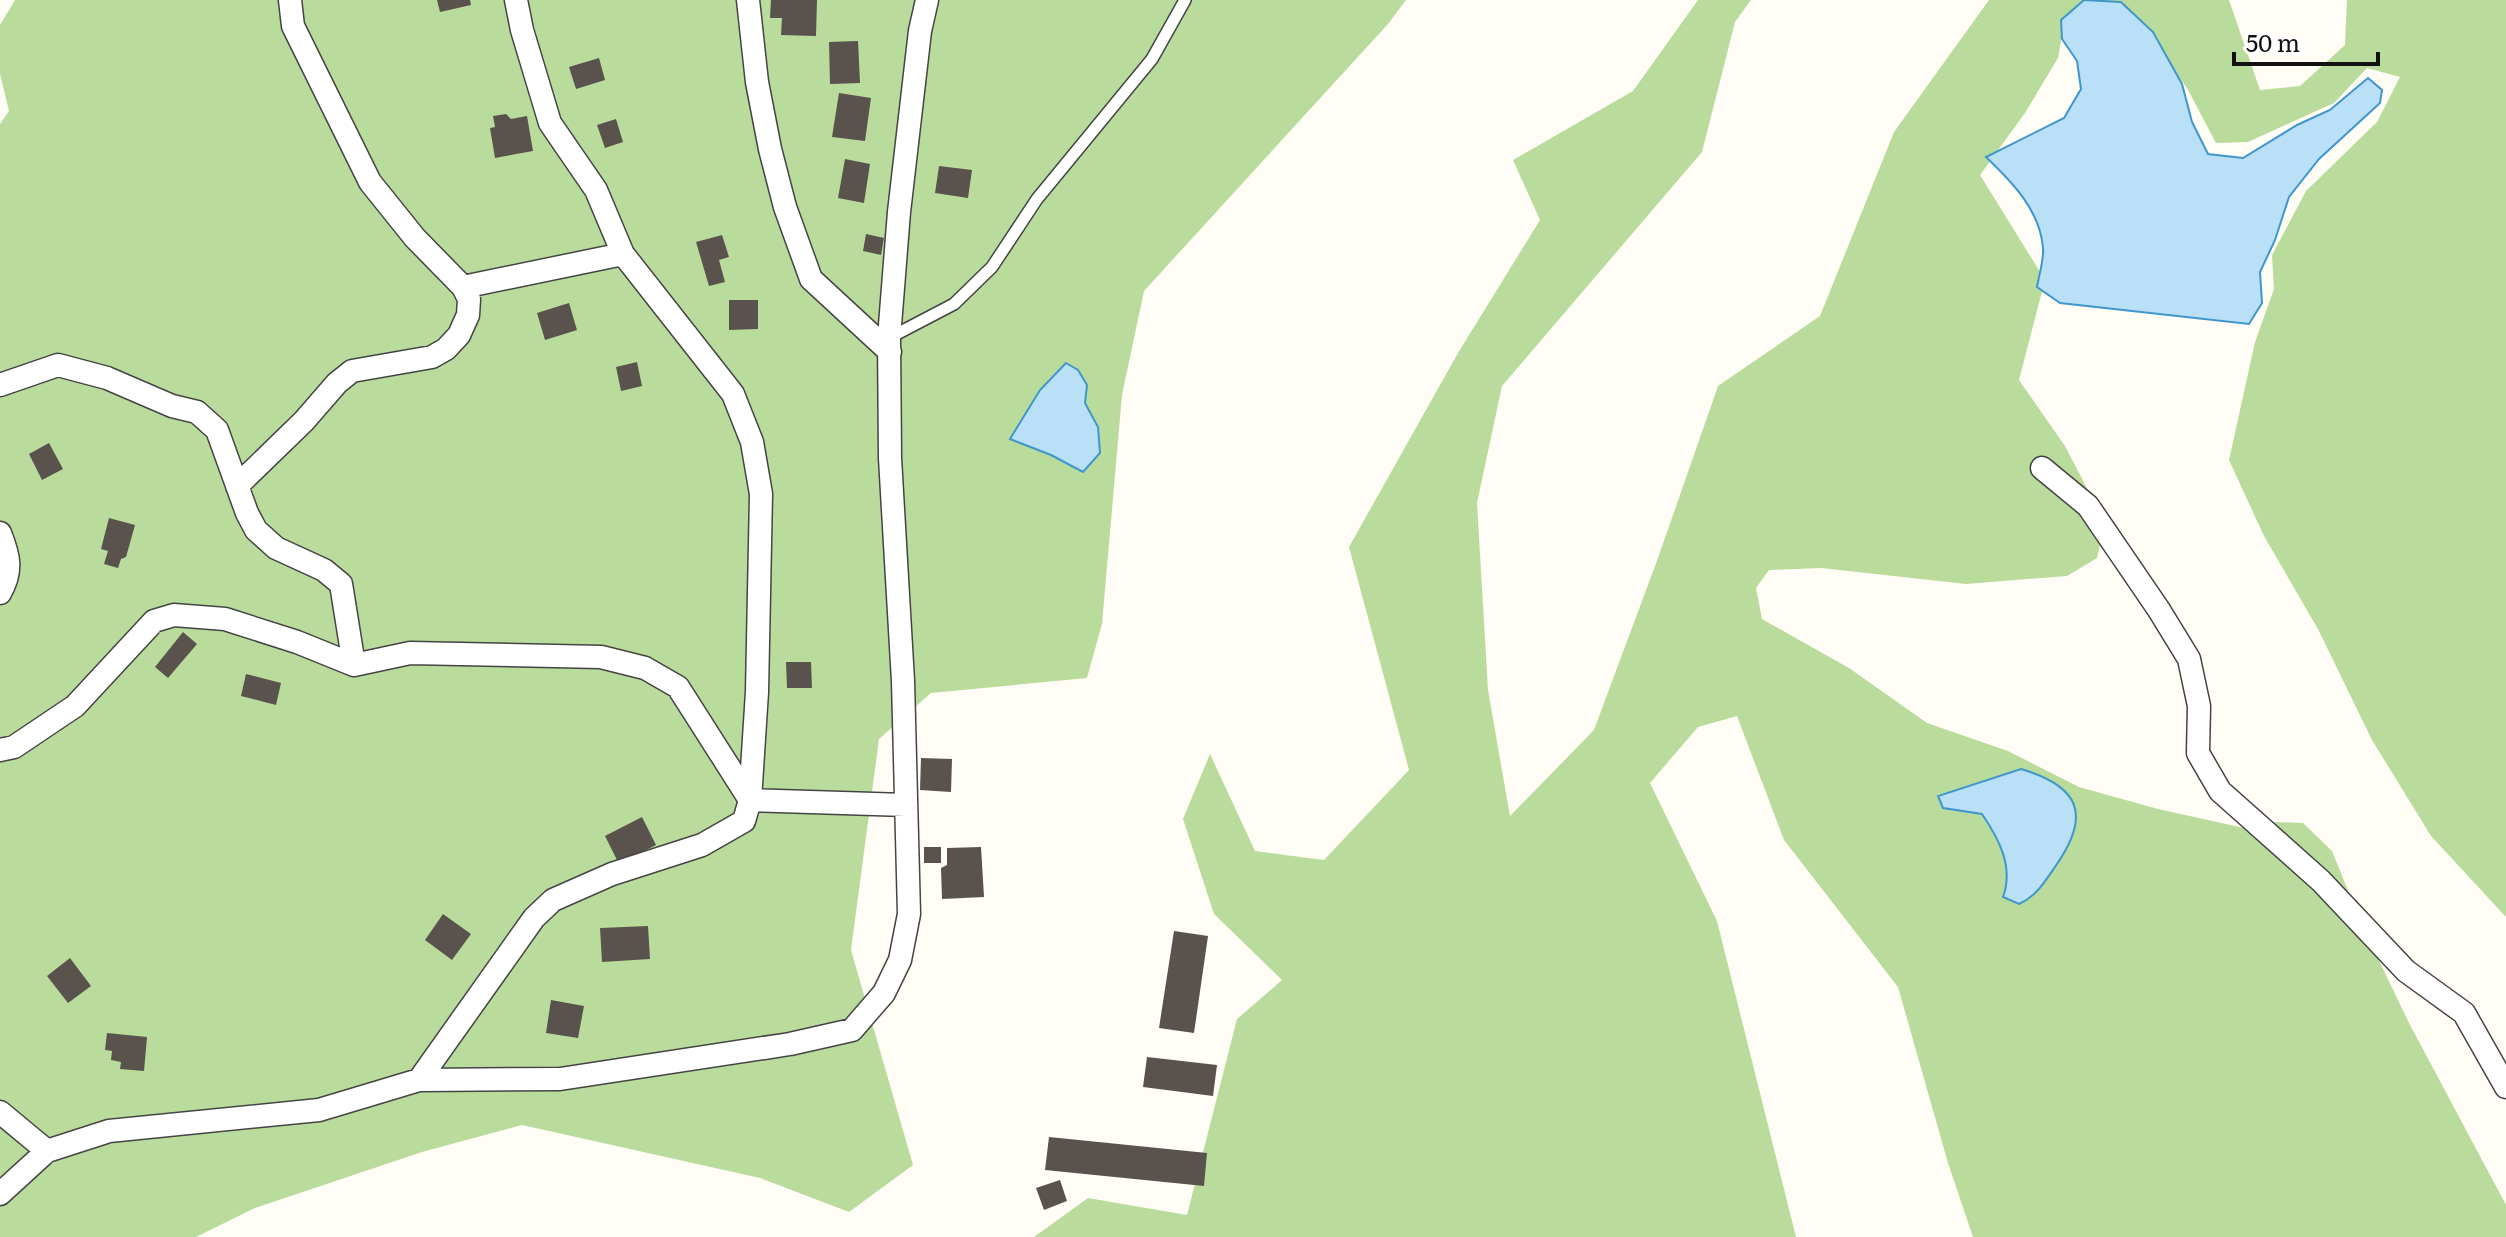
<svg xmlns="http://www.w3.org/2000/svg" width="2506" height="1237" viewBox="0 0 2506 1237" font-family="Literata,serif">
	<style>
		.forest { fill: #b9dc9c }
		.water { fill: #b9e0f7; stroke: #3f96cf; stroke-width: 2 }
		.building { fill: #5a524d }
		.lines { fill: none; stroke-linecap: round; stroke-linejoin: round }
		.lane-casing { stroke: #444; stroke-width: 14 }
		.street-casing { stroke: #444; stroke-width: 25 }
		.lane { stroke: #fff; stroke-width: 11 }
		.street { stroke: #fff; stroke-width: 22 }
	</style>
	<rect width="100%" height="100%" fill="#fffdf5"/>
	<path class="forest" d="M15,0h1391l-18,24 -244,267 -22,104 -20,229 -15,54 -156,15 -52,46 -28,211 62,215 -64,47 -89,-34 -238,-53 -100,27 -167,56 -59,29h-196v-1113l9,-13 -9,-37v-49z
		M1698,0h53l-16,22 -33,130 -200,234 -25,117 11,187 22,126 84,-86 64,-172 60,-172 102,-70 74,-184 95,-132h240l31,90 40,-4 45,-41 2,-45h159v917l-75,-81 -59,-96 -54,-111 -54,-93 -35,-76 26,-118 19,-53 -2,-34 34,-64 71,-69 23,-45 -33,-9 -33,35 -86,39 -32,1 -29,-55 -53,-74 -43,-14 -26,19 -7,39 -33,55 -45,62 65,105 -26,100 46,66 40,77 -8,35 -30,18 -101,8 -145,-16 -52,2 -13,18 6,31 87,49 78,55 81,28 71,36 79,22 86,19 33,-6 26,1 29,28 30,74 47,98 97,182v32h-533l-25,-74 -50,-176 -114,-147 -47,-124 -39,11 -48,56 67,138 79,316h-762l54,-39 99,17 50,-196 45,-39 -68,-66 -31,-95 27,-65 45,97 69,9 85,-90 -60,-223 109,-194 82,-133 -27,-60 120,-69z"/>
	<path class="water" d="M2084,0l37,2 32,30 29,52 10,38 16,32 35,4 54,-33 33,-15 38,-32 14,12 -2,13 -61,56 -30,38 -14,43 -15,32 2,31 -13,21 -189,-21 -23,-16c2,-12 7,-27 6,-39 -3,-38 -31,-66 -57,-91l78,-39 17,-29 -4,-28 -15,-22 -1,-19z
		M1066,363l12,7 9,15 -2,18 13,24 2,26 -17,19 -32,-17 -41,-16 30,-49z
		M2021,769c57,17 71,44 36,95 -12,17 -20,32 -38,40l-16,-7c11,-30 -4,-58 -21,-83l-39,-6 -5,-12z"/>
	<path class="building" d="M437,0h33l1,5 -31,7z
		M771,0h46l-1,36 -35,-1 1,-17h-12z
		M858,41l2,42 -30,1 -1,-42z
		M599,58l6,22 -29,9 -7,-22z
		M839,93l32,5 -6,43 -33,-4z
		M506,114l5,5 16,-3 6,35 -38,7 -5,-30 5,-1 -2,-11z
		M616,119l7,23 -18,6 -8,-23z
		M845,159l25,5 -6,39 -26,-5z
		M939,166l33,4 -4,28 -33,-5z
		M866,234l18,4 -3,17 -18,-4z
		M722,235l7,22 -10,3 6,22 -16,4 -13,-44z
		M729,300h29v29l-29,1z
		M569,303l8,27 -32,10 -8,-27z
		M637,362l5,24 -21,5 -5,-24z
		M49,443l14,26 -21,11 -13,-26z
		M109,518l26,7 -9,32 -5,2 -3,9 -14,-4 4,-13 -7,-2z
		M183,632l14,12 -29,34 -13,-11z
		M786,662h25l1,26h-25z
		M246,674l35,9 -5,22 -35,-9z
		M921,758l31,1 -1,33 -31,-2z
		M642,817l14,28 -37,19 -14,-28z
		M924,847h17v16h-17z
		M981,847l3,50 -42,2 -1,-31 6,-3v-17z
		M443,914l28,20 -19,26 -27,-20z
		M648,926l2,33 -48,3 -2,-34z
		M1174,931l34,5 -14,97 -35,-5z
		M70,958l21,28 -23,17 -21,-27z
		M551,1000l33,6 -6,32 -32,-5z
		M107,1033l40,4 -3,34 -24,-2 1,-7 -10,-2 1,-9 -7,-1z
		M1147,1057l70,8 -4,31 -70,-9z
		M1049,1137l158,16 -3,33 -159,-16z
		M1060,1180l7,21 -23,9 -8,-22z"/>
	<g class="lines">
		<g class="lane-casing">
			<path id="lane" d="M889,338l65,-34 38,-37 45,-68 115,-140 33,-59"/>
		</g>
		<g class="street-casing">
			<path id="street" d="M748,0l9,82 13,67 15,58 26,72 79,73
				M463,287l160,-33
				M0,385l58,-20 49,13 65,28 25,6 20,18 30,83 9,17 20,18 48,22 17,14 13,81
				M2042,468l46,38 71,104 30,49 10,47 -1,47 22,38 101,90 85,90 58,42 42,74
				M237,486l67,-65 33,-38 15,-12 80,-14 14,-8 13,-14 9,-20 1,-16 -6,-12 -48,-49 -45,-56 -77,-156 -3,-26
				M0,533c9,23 13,37 0,60
				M0,750l14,-3 61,-41 79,-85 20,-6 51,4 72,23 57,23 56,-12 191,4 44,11 33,19 72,113
				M750,800l156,5
				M419,1080l115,-162 19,-18 59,-26 90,-29 42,-24 6,-21 7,-108 4,-198 -9,-52 -19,-48 -110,-140 -27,-64 -46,-67 -28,-93 -6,-30
				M0,1112l47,39
				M0,1194l47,-43 62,-20 210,-21 100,-30 141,-1 230,-35 62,-14 32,-37 16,-33 9,-46 -6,-233 -13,-223 -1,-120 10,-126 21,-181 7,-31"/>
		</g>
		<use href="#lane" class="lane"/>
		<use href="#street" class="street"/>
	</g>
	<path d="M2234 52v12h144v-12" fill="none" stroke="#111111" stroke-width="4"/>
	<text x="2246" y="52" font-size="24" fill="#111111" stroke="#ffffff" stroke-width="6" paint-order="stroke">50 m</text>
</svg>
